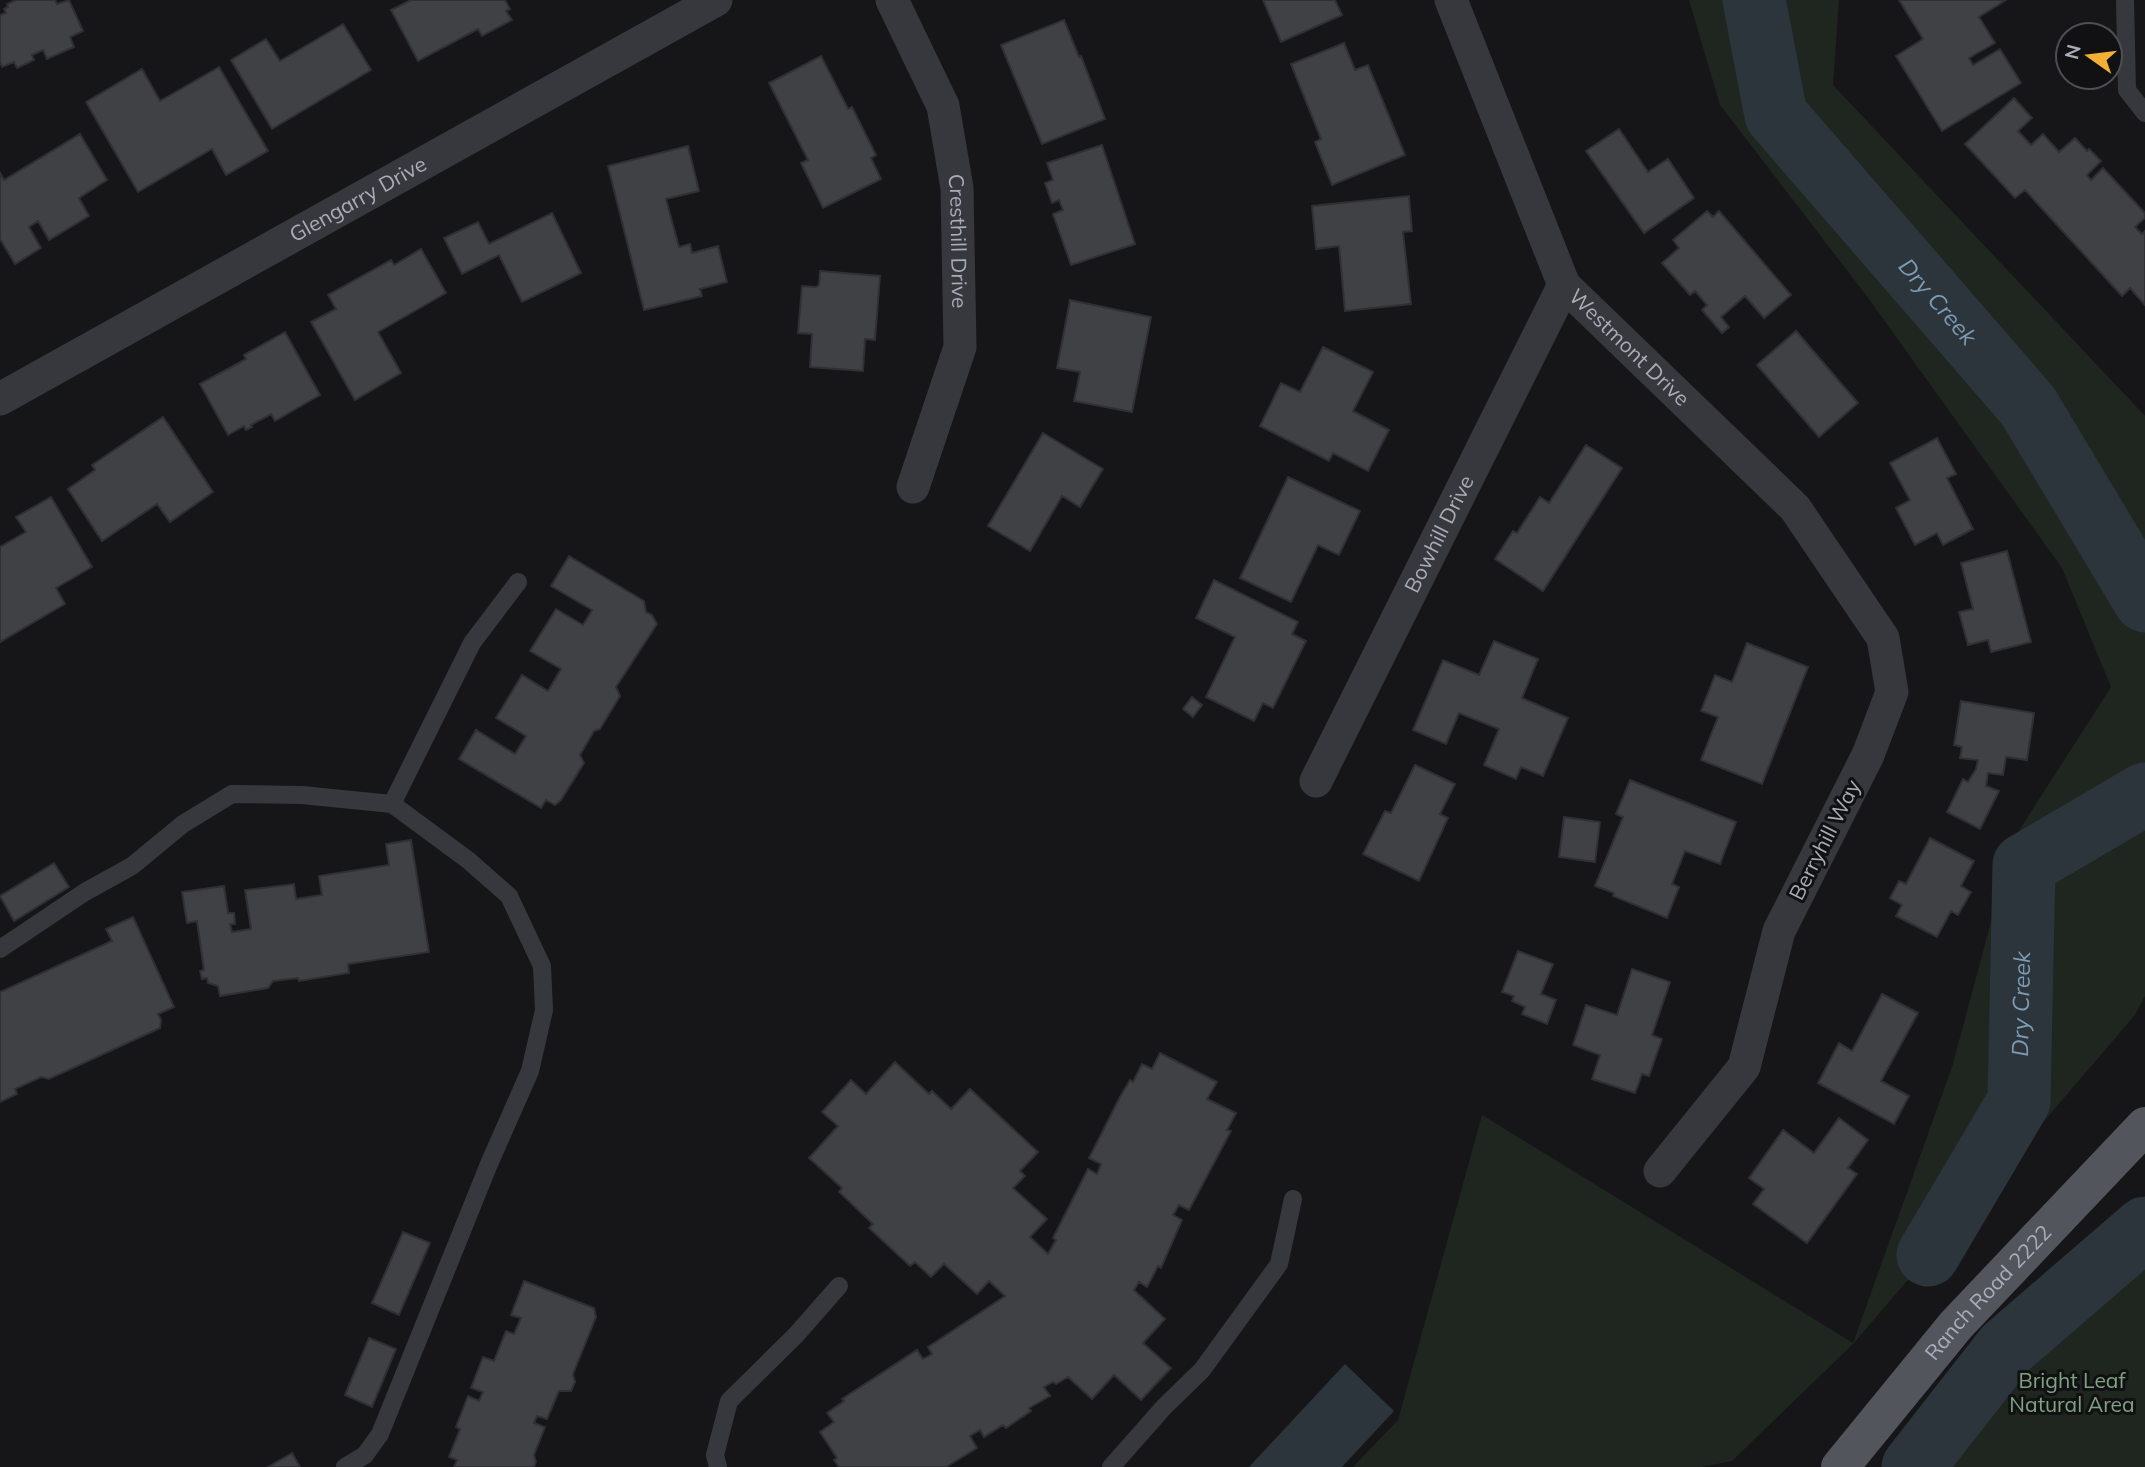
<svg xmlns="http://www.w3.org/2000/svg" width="2145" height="1467" viewBox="0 0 2145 1467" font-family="Mulish,sans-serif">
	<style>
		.green { fill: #1e261f }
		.water { fill: #2c353c }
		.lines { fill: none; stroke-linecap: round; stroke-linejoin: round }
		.river { stroke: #2c353c; stroke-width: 63 }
		.building { fill: #404145; stroke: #303034; stroke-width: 2 }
		.service { stroke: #37383d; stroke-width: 18 }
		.minor { stroke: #37383d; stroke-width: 33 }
		.primary { stroke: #53555c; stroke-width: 38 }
		.labels { text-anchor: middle; stroke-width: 6; stroke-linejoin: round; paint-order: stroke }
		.street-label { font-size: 21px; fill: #a8adb8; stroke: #111113 }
		.park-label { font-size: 21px; fill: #7fa381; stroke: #111113 }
		.water-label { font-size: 23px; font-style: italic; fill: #7f9bb3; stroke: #111113 }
	</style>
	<rect width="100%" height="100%" fill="#161618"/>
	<path class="green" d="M1689,0h150l-6,85 312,331v580l-10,19 -282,329 -121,117 -30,6h-349l45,-47 84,-305 371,228 99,-276 61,-227 98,-153 -49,-119 -196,-273 -146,-190z
		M2145,1217v250h-231l40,-58z"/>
	<path class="water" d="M1345,1364l49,47 -52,56h-93z"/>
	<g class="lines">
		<g class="river">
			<path id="s1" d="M1754,0l22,115 252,291 117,195"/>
			<path id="s2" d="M1928,1255l91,-154 5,-236 121,-71"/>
			<path d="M1913,1467l93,-119 139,-120"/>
		</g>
	</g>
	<path class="building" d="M16,0h39l2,4 12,-4 14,31 -13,6 4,10 -27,12 -4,-9 -11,5 2,5 -17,8 -3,-6 -12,5 -2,-5v-47l6,-2 -2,-4 4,-2 -1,-3z
		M411,0h94l5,9 -4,2 6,9 -30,16 -4,-7 -60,32 -27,-51z
		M1263,0h72l7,15 -61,27z
		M1899,0h107l-27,17 16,26 -26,15 4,7 27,-16 21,34 -79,48 -46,-75 27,-17z
		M1064,20l15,37 2,-1 24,63 -63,25 -41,-99z
		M343,24l28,46 -99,59 -41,-69 35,-21 14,22z
		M1344,43l11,27 13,-5 37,90 -73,30 -17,-43 6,-3 -30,-75z
		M821,56l27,53 4,-2 24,48 -5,3 10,21 -58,29 -22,-45 7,-3 -39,-77z
		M219,67l49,84 -42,24 -14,-26 -74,43 -52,-90 56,-33 18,32z
		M2014,98l18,20 -14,13 13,14 12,-11 16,18 16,-14 12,13 2,-2 12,12 -14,14 4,5 12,-12 42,45v5l-10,9 7,7 3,-3v74l-15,-17 -8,8 -97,-106 -10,8 -50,-54z
		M1619,129l29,43 20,-13 26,39 -50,35 -58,-82z
		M80,134l27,46 -28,18 10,18 -40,24 -11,-19 -9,6 12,21 -26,16 -15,-25v-66l4,7z
		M1102,145l33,99 -64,21 -18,-51 10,-4 -4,-10 -7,3 -7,-20 8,-3 -6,-17z
		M688,146l11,45 -33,8 13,48 11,-3 2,9 26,-7 9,36 -27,7 2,7 -58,14 -36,-144z
		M1409,196l3,35 -9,1 8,72 -66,7 -6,-65 -23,3 -4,-43z
		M1707,211l6,6 6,-6 72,84 -27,23 -19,-22 -24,21 8,10 -7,6 -20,-23 5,-5 -12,-14 -5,4 -28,-32 17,-15 -6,-8z
		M552,213l29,60 -59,29 -23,-47 -37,19 -18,-36 34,-16 11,22z
		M421,249l25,44 -68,39 23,41 -46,27 -44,-78 25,-13 -8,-14 63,-35 3,5z
		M820,271l60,5 -5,64 -10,-1 -2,32 -53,-4 2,-33 -14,-1 4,-47 14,1 3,-2z
		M1070,300l81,17 -19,95 -58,-11 6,-29 -23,-4z
		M1796,331l62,72 -39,34 -62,-72z
		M285,332l35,63 -45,26 -4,-7 -20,11 1,2 -6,3 -2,-4 -16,9 -28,-51 46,-25 -2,-4z
		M1323,347l50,25 -20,39 36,19 -21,41 -35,-18 -4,8 -69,-35 21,-43 19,9z
		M163,417l50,75 -43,30 -13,-18 -55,37 -34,-52 27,-19 -3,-5z
		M1043,433l60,36 -23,38 -18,-11 -32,55 -42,-25z
		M1937,438l19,36 -9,4 26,51 -30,16 -6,-12 -22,12 -19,-37 14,-8 -20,-37z
		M1586,445l36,23 -79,123 -48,-32 18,-28 4,2 23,-36 9,6z
		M1288,477l72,34 -21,44 -21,-10 -27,57 -51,-24z
		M51,497l41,70 -36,21 9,16 -65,38v-95l26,-15 -10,-15z
		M2007,551l24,91 -40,10 -3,-12 -20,5 -9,-33 14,-3 -12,-46z
		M569,556l75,45 2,11 6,3 5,9 -41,63 4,9 -20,33 -6,2 -14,24 4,8 -23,37 -6,5 -9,-5 -5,8 -82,-49 17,-29 39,24 11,-18 -30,-18 26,-43 26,16 13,-22 -31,-18 26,-42 27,16 9,-15 -41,-24z
		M1214,580l84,42 -6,12 14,7 -33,67 -10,-5 -9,18 -48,-24 29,-60 -39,-19z
		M1494,641l44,18 -16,39 46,20 -25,58 -22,-9 -5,12 -32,-14 15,-36 -40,-16 -13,31 -33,-14 30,-70 36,15z
		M1747,643l61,24 -46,117 -61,-24 17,-43 -17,-6 14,-36 17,7z
		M1192,697l10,8 -9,12 -10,-8z
		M1961,701l73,12 -7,47 -21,-3 -3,18 -15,-2 -2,13 13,5 -19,38 -33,-17 16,-33 5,3 8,-13 2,-9 -18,-2 2,-11 -8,-2z
		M1415,765l40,19 -15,30 8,4 -29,63 -56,-27 22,-43 6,2z
		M1630,780l106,42 -16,42 -35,-13 -13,33 7,3 -12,31 -54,-22 1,-3 -19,-7 28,-69 -7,-3z
		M1564,817l36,5 -5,40 -36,-5z
		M1930,838l44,23 -13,25 10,6 -13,23 -7,-4 -14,26 -41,-21 6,-11 -12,-7 9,-17 7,3z
		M411,840l18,112 -81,12 1,9 -50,8 -1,-3 -25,3 -5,7 -48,8 -2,-10 -10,-3 -1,-5 -5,1 -2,-8 4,-1 -7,-49 -10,2 -5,-31 42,-6 4,27h6l1,11h-5l2,8 19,-3 -6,-39 49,-6 2,15 26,-4 -3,-19 70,-11 -3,-21z
		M54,863l15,24 -55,34 -14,-25z
		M133,917l41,90 -16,7 3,6 -1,8 -111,51 -8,-2 -26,12 2,5 -17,8v-110l112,-51 -6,-12z
		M1518,951l35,13 -12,30 15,6 -9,24 -25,-10 3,-7 -13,-6 2,-5 -12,-4z
		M1632,969l38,13 -18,53 10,4 -13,37 -7,-2 -7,19 -43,-14 8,-24 -27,-10 13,-40 31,10z
		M1882,994l36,19 -37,68 28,15 -15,28 -76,-41 21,-40 13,8z
		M1160,1053l57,29 -10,17 29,14 -9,17 4,1 -42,79 -10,-5 -6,10 9,5 -21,48 -3,-2 -11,21 -8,-5 -5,8 31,29 -22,24 28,25 -30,32 -27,-25 -22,24 -24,-22 -12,7 -3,-2 -9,5 6,9 -21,12 2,3 -25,17 -3,-3 -19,12 -4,-7 -10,6 7,12 -31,19h-107l-5,-7 3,-2 -17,-26 14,-10 -7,-9 17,-12 -2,-2 75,-49 6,9 9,-5 -4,-7 77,-51 -16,-15 -12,13 -33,-30 -13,13 -16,-15 -5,4 -41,-38 4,-4 -34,-32 3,-4 -33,-30 29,-32 -16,-14 29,-32 15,14 29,-32 34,32 3,-3 19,18 19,-20 68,63 -18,19 5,5 -12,12 34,31 -17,18 18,17 8,-14 -3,-2 35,-69 9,5 4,-10 -12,-6 31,-61 10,-17 3,2 9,-18 10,5z
		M1839,1118l29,22 -20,28 9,6 -50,69 -54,-39 11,-15 -15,-11 34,-48 31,23z
		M403,1232l27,11 -31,72 -27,-12z
		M524,1281l70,27 2,9 -23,57 2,8 -4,9h-12l-12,28 -10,-3 -3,7 11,4 -11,28 2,7 -2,5h-80l3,-7 -8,-3 11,-28 -4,-2 12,-31 11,5 4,-9 -12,-4 12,-31 11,4 12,-30 8,3 7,-16 -10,-3z
		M369,1338l27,11 -24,58 -27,-12z
		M292,1453l8,14h-32z"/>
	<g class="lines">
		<path class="service" d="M2125,0l2,90 18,23
			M0,949l85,-57 47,-26 51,-42 49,-30 70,1 90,9
			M345,1467l20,-12 15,-21 109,-270 41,-93 14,-61 -2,-44 -33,-70 -41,-36 -76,-56 80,-161 46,-61
			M718,1467l-3,-12 14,-54 67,-66 43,-49
			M1111,1467l53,-60 38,-37 77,-106 14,-65"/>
		<g class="minor">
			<path id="s3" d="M892,0l51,106 14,82 3,159 -47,140"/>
			<path id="s4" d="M1451,0l113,285 231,223 88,130 9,54 -24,63 -89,176 -35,136 -84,104"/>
			<path id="s5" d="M0,399l716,-399"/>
			<path id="s6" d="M1316,781l248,-496"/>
		</g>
		<path class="primary" id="s7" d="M1840,1467l116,-142 189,-199"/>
	</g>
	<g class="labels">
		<g class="street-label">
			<text dy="7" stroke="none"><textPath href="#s5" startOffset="410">Glengarry Drive</textPath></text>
			<text dy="7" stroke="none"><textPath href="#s3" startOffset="254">Cresthill Drive</textPath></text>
			<text dy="7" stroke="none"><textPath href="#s4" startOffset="397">Westmont Drive</textPath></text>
			<text dy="7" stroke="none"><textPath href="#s6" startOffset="276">Bowhill Drive</textPath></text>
			<text transform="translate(1825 840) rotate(-63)" y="7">Berryhill Way</text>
			<text dy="7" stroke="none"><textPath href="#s7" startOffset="229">Ranch Road 2222</textPath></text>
		</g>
		<g class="park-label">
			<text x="2072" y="1388">Bright Leaf<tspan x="2072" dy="24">Natural Area</tspan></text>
		</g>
		<g class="water-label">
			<text dy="8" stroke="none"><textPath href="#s1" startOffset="364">Dry Creek</textPath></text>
			<text dy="8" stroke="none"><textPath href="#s2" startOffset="276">Dry Creek</textPath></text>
		</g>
	</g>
	<g transform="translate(2089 56) rotate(284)"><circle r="33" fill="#111113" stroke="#4d4f55" stroke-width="2"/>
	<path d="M0-5L12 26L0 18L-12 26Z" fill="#f2b134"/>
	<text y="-10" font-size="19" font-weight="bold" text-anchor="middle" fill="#a8adb8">N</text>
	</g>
</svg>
